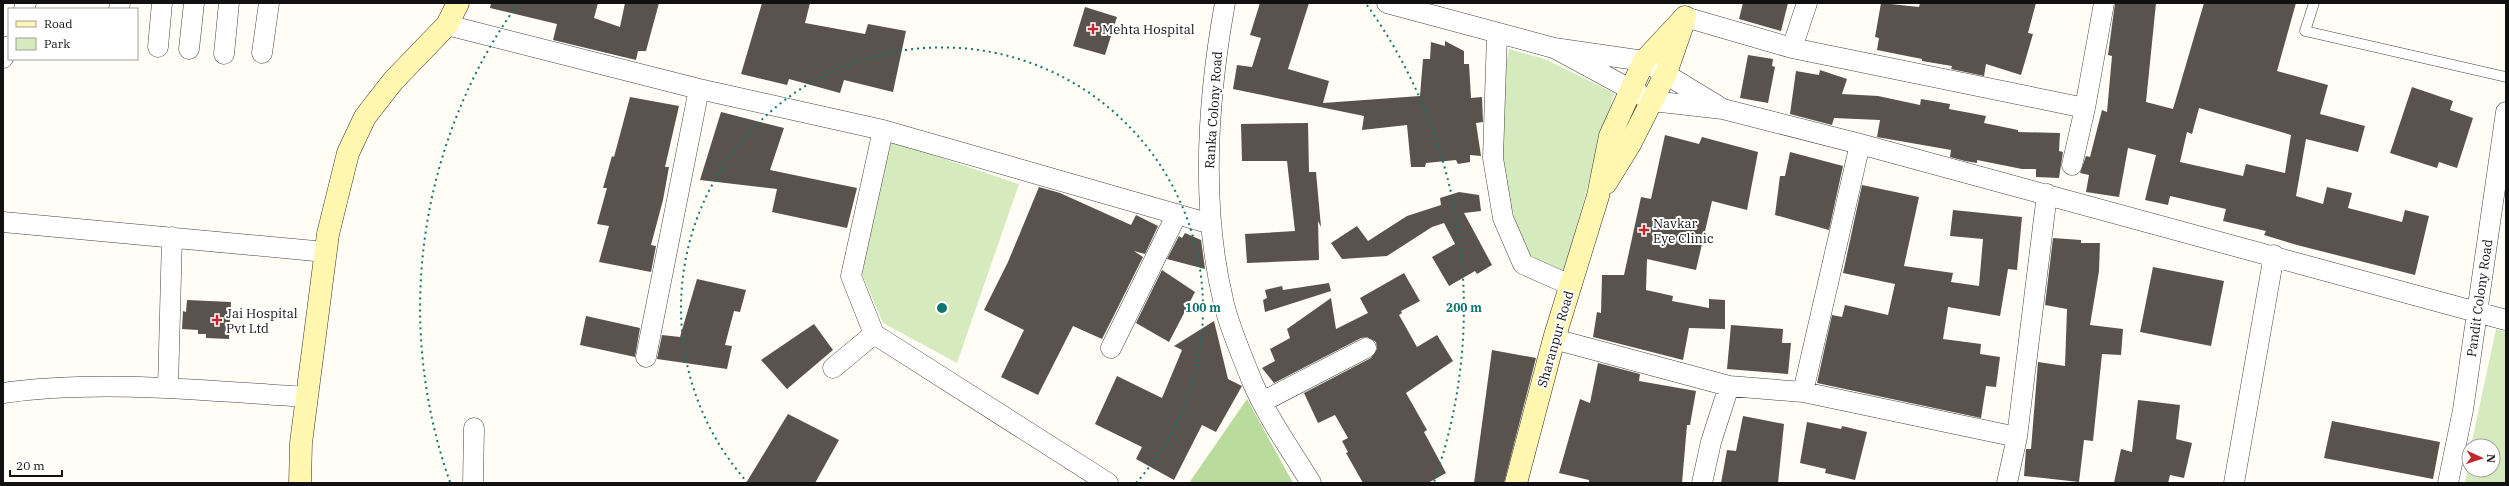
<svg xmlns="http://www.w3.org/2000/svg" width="2509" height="486" viewBox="0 0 2509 486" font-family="'IBM Plex Serif',serif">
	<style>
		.green { fill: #d5ebbd }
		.forest { fill: #b9dc9c }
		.building { fill: #5a524d; fill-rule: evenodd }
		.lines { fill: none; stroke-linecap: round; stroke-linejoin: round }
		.lane-casing { stroke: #444; stroke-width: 11 }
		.street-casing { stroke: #444; stroke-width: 21 }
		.secondary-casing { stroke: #333; stroke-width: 23 }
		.lane { stroke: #fff; stroke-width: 10 }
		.street { stroke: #fff; stroke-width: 20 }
		.secondary { stroke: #fff6b0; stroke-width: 22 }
		.ring { fill: none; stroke: #0f766e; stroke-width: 2; stroke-dasharray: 2 4 }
		.poi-dot { fill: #c4262e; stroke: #fff; stroke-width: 1.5 }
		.labels { text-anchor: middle; stroke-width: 4; stroke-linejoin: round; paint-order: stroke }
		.poi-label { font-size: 13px; fill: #111; stroke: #fff; text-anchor: start }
		.street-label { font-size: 13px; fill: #111; stroke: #fff }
		.centre { fill: #0f766e; stroke: #fff; stroke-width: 2 }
		.ring-label { font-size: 12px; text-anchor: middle; font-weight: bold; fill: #0f766e; stroke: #fff; stroke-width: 4; stroke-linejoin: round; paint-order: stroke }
	</style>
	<rect width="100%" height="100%" fill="#fffdf5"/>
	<path class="green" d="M1509,49l36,10 69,34 -51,182 -32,-14c-32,-66 -35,-142 -22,-212z
		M891,141l128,43 -62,179 -74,-40 -21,-49z
		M2496,329l10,3v151h-41l4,-24v11h24v-24h-22z"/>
	<path class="forest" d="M1247,399l46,84h-104z"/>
	<path class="building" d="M491,3h107l-4,15 26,9 5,-24h34l-13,48h-8l-2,9 -83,-20 4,-16 -67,-16z
		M762,3h48l-5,20 60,11 3,-10 38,7 -13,61 -49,-12 -4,13 -51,-14 -2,6 -46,-11z
		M1260,3h49l-21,66 41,12 -6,22 97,-7 3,-37h7l1,-17 14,4v-5l19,10v13h5l2,34 11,-1 1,25 -7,1 5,33 -11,-1v7l-12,2 -2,-4 -30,3 -1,4h-14l-4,-42 -45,5 2,-14 -131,-27 4,-24 15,2 9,-29 -11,-3z
		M1743,3h45l-7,28 -42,-12z
		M1881,3l38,4 1,-4h116l-8,30 5,1 -12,41 -35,-11 -2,12 -33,-7 1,-3 -30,-5v-2l-45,-9 2,-12 -4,-1z
		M2115,3h41l-10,99 27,7 31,-106h92l-19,68 51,14 -8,29 45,12 -7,26 -52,-13 -10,57 27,8 4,-17 25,6 -4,15 54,14 3,-12 24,6 -14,59 -118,-30 -33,-10 2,-4 -43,-10 3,-12 -56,-13 -2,9 -23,-5 11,-45 -28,-7 -9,49 -33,-5 3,-17 -9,-2 6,-17 4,1 12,-47 5,2 5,-56 -4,-1zM2199,108l92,27 -6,38 -39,-9 -3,12 -63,-14 7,-30 5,2z
		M1085,7l32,10 -12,38 -32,-9z
		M1748,55l25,4 -1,7 3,1 -7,36 -28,-5z
		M1820,70l27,9 -5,15 36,2 42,9 1,-6 29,5 -1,5 37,7 -2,7 34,7v2l42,1 -1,18 4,1 -4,26 -23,-1v-8h-14l-45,-9v3l-12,-2 -15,-4 1,-7 -74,-13 3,-17 -46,-2 -2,7 -42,-11 6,-43 23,4z
		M2412,87l41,14 -3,9 23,8 -16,50 -18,-6 -2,6 -47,-15z
		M630,97l49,9 -14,61h4l-6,33 -12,45 5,1 -5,26 -52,-10 10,-36 -12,-2 10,-36h-4l9,-32 2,1z
		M721,112l63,16 -14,42 87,18 -10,40 -75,-16 5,-23 -77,-9z
		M1308,123l1,49h7l5,55 -3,-6 1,39 -72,3 -2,-29 50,-3 -8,-70h-45l-1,-37z
		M1665,135l34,9 3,-7 56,15 -11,58 -35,-9 -16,69 -49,-11 -1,31 27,6 -1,5 37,7v-9l16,1v29l-36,-1 -6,32 -90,-23 4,-25 4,1 1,-38h22l17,-78 10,2z
		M1790,152l53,14 -14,64 -54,-15 5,-39h5z
		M1862,185l57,12 -15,69 49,7 -2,9 28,4 4,-47 -33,-3 3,-26 69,7 -5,53 -9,-1 -8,47 -52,-9 -5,32 38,5 -1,10 20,3 -4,30 -10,-1 -5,32 -164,-35 15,-68 10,2 3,-12 43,10 7,-31 -52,-11z
		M1039,187l21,6 71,32 5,-10 22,11 -13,28 -11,-3 9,6 -41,82 -29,-13 -35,69 -37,-18 23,-47 -40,-20 24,-48z
		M1459,192l20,3 2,16 -17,2 28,52 -15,9 -2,-3 -26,15 -17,-29 23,-13 -11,-21 -12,4 -45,29 -45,3 -11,-16 26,-17 11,15 39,-25 34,-11 -1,-7z
		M1185,233l16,7 4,29 -38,-10 12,-23 3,2z
		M2053,238l28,2v3h19l-1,28 -9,54 33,4 -2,26 -19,-1 -9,87 -9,-1 -5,42 -55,-6 2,-27h5l7,-87 27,4 2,-57 -22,-4z
		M2153,267l71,14 -13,65 -71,-14z
		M1162,270l33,22 -26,50 -33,-19z
		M1404,273l16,28 -19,10 1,2 -3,2 18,32 20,-12 16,26 -47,32 21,37 -3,2 22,41 -18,10h-65l-17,-30 2,-1 -6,-11 6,-3 -13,-23 -17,8 -14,-30 67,-35 6,-9 -1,-7 -9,-5 -6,1 -87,45 -12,-15 13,-7 -5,-12 20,-11 -3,-9 44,-31 5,31 32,-16 -8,-15z
		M697,279l49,11 -6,22 -6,-1 -9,34 7,1 -5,23 -70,-10 5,-24 18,2z
		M1329,283l2,8 -66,21 -2,-12 4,-2 -2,-8 17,-4 1,4z
		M187,300l44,2 -2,37 -23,-1v-4h-8v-4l-16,-1 1,-18 3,1z
		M586,316l54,12 -5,29 -55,-12z
		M1214,321l14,58 14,7 -26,46 -14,-7 -28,55 -38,-21 6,-12 -47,-23 22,-48 45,22 20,-48 -8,-4z
		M814,324l19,26 -46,39 -26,-29z
		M1731,325l52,4 -1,14h9l-3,31 -61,-5z
		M1492,350l44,8 -32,125h-30z
		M1598,363l42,11 -1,7 57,10 -6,34h-3l-5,58h-93v-3l-30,-7 21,-74 10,4z
		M2138,400l42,5 -4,34 16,4 -8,35 -14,-3 -2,8h-54l7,-34 11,3z
		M788,414l51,26 -24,43h-69z
		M1743,416l41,8 -6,59h-57l6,-33 9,1z
		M2332,421l108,21 -7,37 -109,-21z
		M1807,422l34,7 1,-3 25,6 -12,48 -30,-7 1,-4 -26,-6z"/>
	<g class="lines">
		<g class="lane-casing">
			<path id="lane" d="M2314,3l-9,28 201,46"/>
		</g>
		<g class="street-casing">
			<path id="street" d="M1225,3c-18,99 -25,203 -1,301 6,25 18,52 28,77 15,36 39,69 59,102
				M1387,3l167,45
				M1807,3l-15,45 293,60 19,-105
				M24,9l2,-6
				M119,9l1,-6
				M1685,17l107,31
				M447,25l252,64 184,41
				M1497,34l-4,124 10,60 20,46 47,21
				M158,47l4,-44
				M189,49l5,-46
				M262,53l7,-50
				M224,54l5,-51
				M3,58l6,-12
				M1723,109l-79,-48 -90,-13 98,53 71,8 137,35 646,176
				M2072,165l13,-57
				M3,222l323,30
				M1554,339l175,47 74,6 214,45 -10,46
				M1111,348l66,-134
				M646,357l53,-268
				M833,368l41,-34
				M168,388l4,-151
				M1803,392l57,-248
				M3,393c98,-14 206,-2 304,4
				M1262,402l104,-54
				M2017,437l30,-243
				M473,483l1,-55
				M1108,483l-234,-149 -23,-58 32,-146 328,94
				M1702,483l9,-41 18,-56
				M2234,483l40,-228
				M2448,483l15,-73 43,-298"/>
		</g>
		<g class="secondary-casing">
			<path id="secondary" d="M1606,183l24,-39 36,-71 17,-49
				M300,483l1,-40 27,-209 20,-81 17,-36 28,-36 54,-56 11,-22
				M1516,483l38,-144 44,-143 12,-60 34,-75 41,-44"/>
		</g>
		<use href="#lane" class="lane"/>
		<use href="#street" class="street"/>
		<use href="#secondary" class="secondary"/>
	</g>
	<g class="ring">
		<path d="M748 483A261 261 0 1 1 1136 483"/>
		<path d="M450 482A522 522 0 0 1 517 5M1367 5A522 522 0 0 1 1434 482"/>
	</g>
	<g class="poi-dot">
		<path d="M1091 23h4v4h4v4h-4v4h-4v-4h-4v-4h4z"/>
		<path d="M1642 224h4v4h4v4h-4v4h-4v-4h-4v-4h4z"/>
		<path d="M215 314h4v4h4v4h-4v4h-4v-4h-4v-4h4z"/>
	</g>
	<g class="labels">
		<g class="poi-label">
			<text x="1102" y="34">Mehta Hospital</text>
			<text x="1653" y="228">Navkar<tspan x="1653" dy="15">Eye Clinic</tspan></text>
			<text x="226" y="318">Jai Hospital<tspan x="226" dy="15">Pvt Ltd</tspan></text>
		</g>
		<g class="street-label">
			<text transform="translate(1213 110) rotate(-86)" y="5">Ranka Colony Road</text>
			<text transform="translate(2479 298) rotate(-82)" y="5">Pandit Colony Road</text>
			<text transform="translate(1555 339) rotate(-74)" y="5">Sharanpur Road</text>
		</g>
	</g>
	<circle cx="942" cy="308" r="6" class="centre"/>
	<g class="ring-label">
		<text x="1203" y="312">100 m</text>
		<text x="1464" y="312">200 m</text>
	</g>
	<rect width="2509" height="486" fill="none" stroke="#111111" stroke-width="8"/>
	<rect x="8" y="8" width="130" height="52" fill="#ffffff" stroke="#a0a0a0"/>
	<rect x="16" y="21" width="20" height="6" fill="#fff6b0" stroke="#a0a0a0"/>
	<text x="44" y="28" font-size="12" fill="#111111">Road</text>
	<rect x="16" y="38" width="20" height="12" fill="#d5ebbd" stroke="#a0a0a0"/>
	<text x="44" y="48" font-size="12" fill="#111111">Park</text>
	<g transform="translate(2481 458) rotate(93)"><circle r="19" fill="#ffffff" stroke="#a0a0a0"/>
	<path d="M0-3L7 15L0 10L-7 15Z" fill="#c4262e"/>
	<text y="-6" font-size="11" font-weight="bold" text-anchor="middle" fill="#111111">N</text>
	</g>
	<path d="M10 470v6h52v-6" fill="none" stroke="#111111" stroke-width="2"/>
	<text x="16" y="470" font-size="12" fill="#111111" stroke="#ffffff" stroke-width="3" paint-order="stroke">20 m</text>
</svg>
